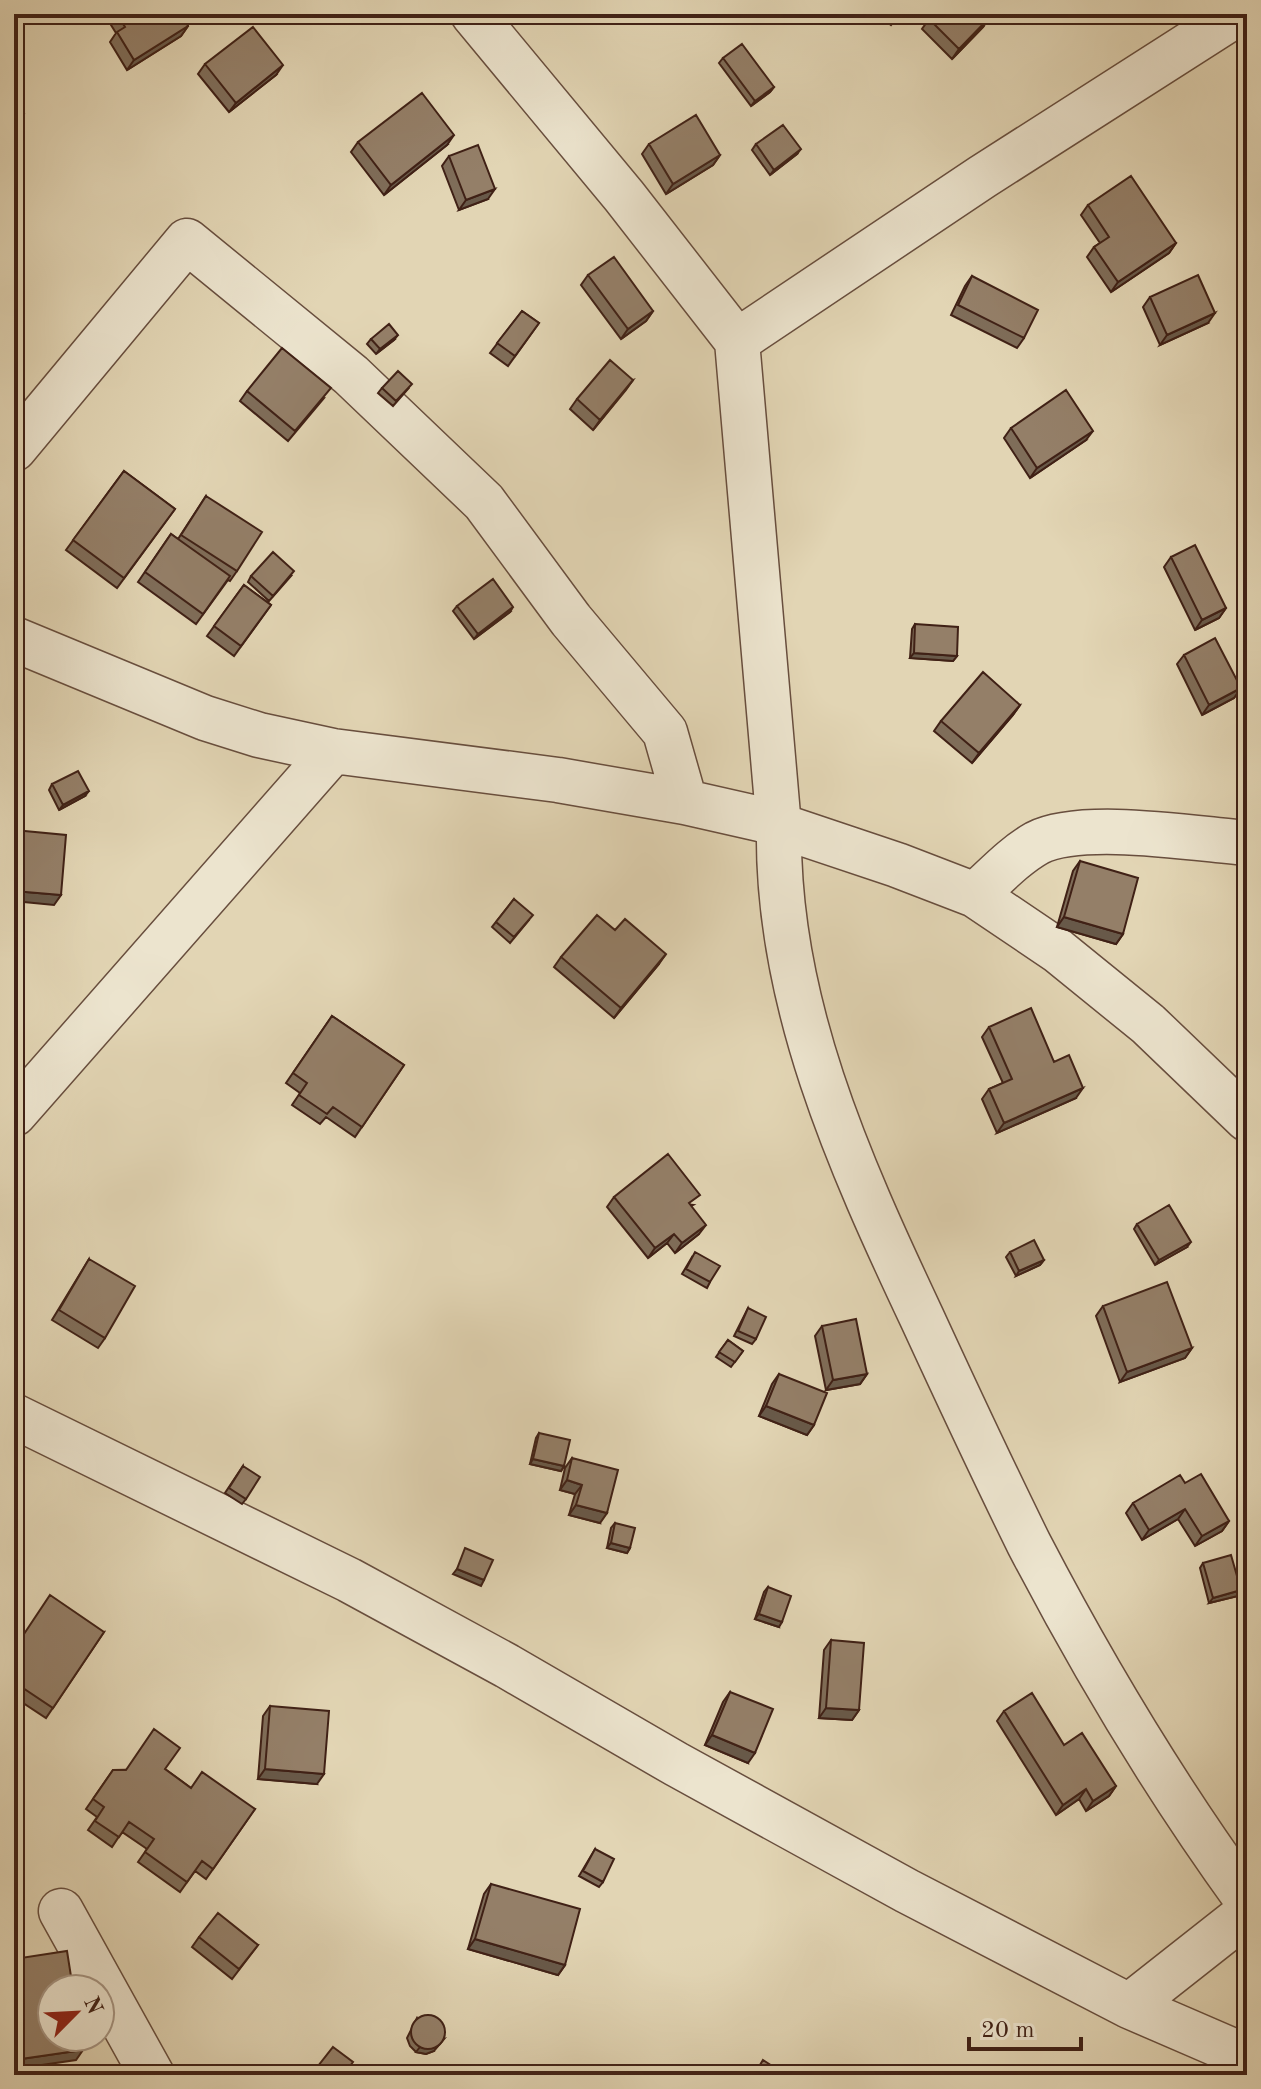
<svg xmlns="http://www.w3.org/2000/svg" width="1261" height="2089" viewBox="0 0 1261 2089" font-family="'Old Standard TT',serif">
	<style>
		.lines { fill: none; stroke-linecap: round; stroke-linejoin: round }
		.minor-casing { stroke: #684e3e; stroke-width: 47 }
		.minor { stroke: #ece4ce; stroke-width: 44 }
		.wall { fill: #7f6d59; stroke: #402116; stroke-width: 2 }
		.shaded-wall { fill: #685949; stroke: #402116; stroke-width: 2 }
		.building { fill: #947f68; stroke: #402116; stroke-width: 2 }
	</style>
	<rect width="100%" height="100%" fill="#e2d5b4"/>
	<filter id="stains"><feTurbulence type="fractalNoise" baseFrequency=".0025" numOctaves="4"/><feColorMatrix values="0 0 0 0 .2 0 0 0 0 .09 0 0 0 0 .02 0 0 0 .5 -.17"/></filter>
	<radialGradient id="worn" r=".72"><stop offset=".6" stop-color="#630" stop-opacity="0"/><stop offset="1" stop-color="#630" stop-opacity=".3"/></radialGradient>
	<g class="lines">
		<g class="minor-casing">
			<path id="minor" d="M473,14l151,182 113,145 245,-164 255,-163
				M737,341l42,486c-3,174 70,336 143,491 35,76 70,151 107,226 64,123 136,243 218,356
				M14,449l173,-208 164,134 133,127 87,118 94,112 20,70
				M14,639l191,79 54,17 74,16 225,29 127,22 75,17 137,46 78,30c20,-18 39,-39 62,-52 45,-23 159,-4 210,0
				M975,895l83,56 90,73 99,95
				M14,1114l319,-363
				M14,1416l335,164 158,86 169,98 231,127 222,115 118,51
				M61,1911l91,164
				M1129,2006l118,-93"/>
		</g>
		<use href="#minor" class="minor"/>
	</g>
	<path class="wall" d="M108,14h73l7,12 -7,10 -54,34 -17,-28 6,-9 -10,-16z
		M877,14h23l-9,11z
		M929,19l54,8 -31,32 -30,-30z
		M723,58l51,29 -4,5 -19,14 -32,-43z
		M205,64l71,11 -47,37 -31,-38z
		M358,142l89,3 -63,50 -33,-43z
		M649,144l71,11 -7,10 -47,29 -24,-40z
		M756,144l41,10 -27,21 -18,-25z
		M449,156l39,43 -29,11 -17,-44z
		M1088,205l88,38 -7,10 -58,39 -24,-35 7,-10 6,-4 -19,-28z
		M588,275l65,36 -7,10 -25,18 -40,-54z
		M972,276l52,62 -7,10 -66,-33 14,-29z
		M1150,297l58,26 -48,22 -17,-38z
		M522,311l17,12 -31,43 -18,-13z
		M371,339l23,1 -18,14 -9,-10z
		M633,380l-40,50 -23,-21 7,-10z
		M382,388l26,1 -15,17 -15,-13z
		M247,391l77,7 -36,43 -48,-40z
		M1011,428l75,12 -56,38 -26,-40z
		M124,471l51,38 -58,79 -51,-38z
		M206,496l31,75 -7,10 -2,-1 -32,44 -58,-42 33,-48 7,5z
		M1171,557l55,51 -7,10 -24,12 -31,-63z
		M251,576h40l-22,25 -21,-19z
		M244,585l27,20 -37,51 -27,-20z
		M457,606l53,6 -36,27 -21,-28z
		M915,624l42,32 -4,5 -43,-3 2,-29z
		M1184,655l57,33 -7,10 -32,17 -25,-51z
		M1020,705l-7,10 -41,48 -38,-32 7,-10z
		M52,784l33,12 -26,14 -10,-20z
		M1080,861l43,73 -7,10 -59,-17 16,-56z
		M514,899l15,21 -19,23 -18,-16z
		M615,930l44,34 -45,54 -60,-51 7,-10z
		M332,1016l72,49 -49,72 -29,-20 -6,7 -28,-19 8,-12 -14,-10z
		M989,1027l65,35 22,36 -79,35 -15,-34 7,-10 14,-6 -21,-46z
		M614,1197l79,8 -2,1 8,28 -24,19 -8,-10 -19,15 -41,-51z
		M1137,1224l50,23 -32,18 -21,-36z
		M1010,1252l34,8 -4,5 -24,11 -10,-19z
		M692,1257l18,25 -3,6 -25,-14z
		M89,1259l16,79 -7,10 -46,-28z
		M1103,1306l89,42 -7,10 -65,24 -24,-66z
		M748,1308l8,31 -4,5 -18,-8z
		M822,1326l45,48 -7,10 -34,6 -11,-54z
		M728,1340l15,11 -12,16 -15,-10z
		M779,1374l35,51 -7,10 -48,-19 13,-32z
		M539,1433l25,33 -3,5 -31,-7 6,-26z
		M572,1458l28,65 -31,-8 6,-21 -15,-4 5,-22z
		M243,1466l3,33 -4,5 -17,-11z
		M1185,1483l44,38 -7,10 -27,15 -17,-27 -36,21 -16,-27 7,-10z
		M615,1523l15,25 -3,5 -20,-5 4,-20z
		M1203,1563l35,33 -29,7 -9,-35z
		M768,1587l11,40 -24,-8 9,-27z
		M104,1632l-58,86 -32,-21v-48z
		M831,1640l28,70 -7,10 -33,-2 5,-68z
		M730,1692l18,71 -43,-18 18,-43z
		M270,1706l47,78 -59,-5 5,-63z
		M1004,1711l60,34 52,41 -7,10 -23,15 -7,-12 -23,16 -59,-94z
		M165,1769l26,19 64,21 -49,70 -11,-8 -15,21 -42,-30 9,-13 -25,-17 -10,15 -24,-17 9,-13 -11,-8 27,-39z
		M595,1849l8,33 -4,5 -20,-11z
		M491,1884l74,81 -7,10 -90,-26 16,-55z
		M199,1937l59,8 -26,34 -40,-32z
		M417,2018l17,33 -8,3 -10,-2 -6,-6 -3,-8z"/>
	<path class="shaded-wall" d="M990,17l-7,10 -31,32 7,-10z
		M188,26l-7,10 -54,34 7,-10z
		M283,65l-7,10 -47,37 7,-9z
		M774,87l-4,5 -19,14 4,-5z
		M454,135l-7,10 -63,50 7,-10z
		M801,149l-4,5 -27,21 4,-5z
		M720,155l-7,10 -47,29 7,-10z
		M495,189l-7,10 -29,11 7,-10z
		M1176,243l-7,10 -58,39 7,-10z
		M653,311l-7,10 -25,18 7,-10z
		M1215,313l-7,10 -48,22 7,-10z
		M398,335l-4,5 -18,14 4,-5z
		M633,380l-7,10 -33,40 7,-10z
		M1093,431l-7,9 -56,38 7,-10z
		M513,607l-3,5 -36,27 4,-5z
		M1226,608l-7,10 -24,12 7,-10z
		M914,653l43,3 -4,5 -43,-3z
		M1241,688l-7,10 -32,17 7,-10z
		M1020,705l-7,10 -41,48 7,-10z
		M89,791l-4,5 -26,14 4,-5z
		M14,891l47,4 -7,10 -40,-4z
		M1064,917l59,17 -7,10 -59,-17z
		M666,954l-7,10 -45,54 7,-10z
		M1083,1088l-7,10 -79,35 7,-10z
		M706,1225l-7,9 -24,19 7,-10z
		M674,1234l-7,9 -19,15 7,-10z
		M1191,1242l-4,5 -32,18 4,-5z
		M1044,1260l-4,5 -24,11 3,-5z
		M1192,1348l-7,10 -65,24 7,-10z
		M867,1374l-7,10 -34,6 7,-10z
		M766,1406l48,19 -7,10 -48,-19z
		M533,1459l31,7 -3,5 -31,-7z
		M567,1480l15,5 -7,9 -15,-4z
		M576,1505l31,8 -7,10 -31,-8z
		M1185,1509l-7,10 -36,21 7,-10z
		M1229,1521l-7,10 -27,15 7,-10z
		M611,1543l19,5 -3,5 -20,-5z
		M457,1569l27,11 -3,6 -28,-12z
		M1241,1590l-3,6 -29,7 4,-5z
		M759,1614l23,8 -3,5 -24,-8z
		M826,1708l33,2 -7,10 -33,-2z
		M712,1735l43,18 -7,10 -43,-18z
		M265,1769l59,5 -7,10 -59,-5z
		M1116,1786l-7,10 -23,15 7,-10z
		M1086,1789l-7,10 -23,16 7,-10z
		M475,1939l90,26 -7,10 -90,-26z
		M444,2039l-10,12 -8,3 -10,-2 4,-5z
		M83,2050l-7,10 -62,9v-9z"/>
	<path class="building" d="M117,14h64l7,12 -54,34 -17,-28 8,-5z
		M934,14h53l3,3 -31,32 -30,-30z
		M253,27l30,38 -47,38 -31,-39z
		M742,44l32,43 -19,14 -32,-43z
		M422,93l32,42 -63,50 -33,-43z
		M14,110l10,4 -10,25z
		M696,115l24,40 -47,29 -24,-40z
		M783,125l18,24 -27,21 -18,-26z
		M478,145l17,44 -29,11 -17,-44z
		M1131,176l45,67 -58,39 -24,-35 15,-10 -21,-32z
		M614,257l39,54 -25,18 -40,-54z
		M1198,275l17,38 -48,22 -17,-38z
		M972,276l66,34 -14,28 -66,-33z
		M522,311l17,12 -24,33 -18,-13z
		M389,324l9,11 -18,14 -9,-10z
		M282,348l49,40 -36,43 -48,-40z
		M610,360l23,20 -33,40 -23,-21z
		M398,371l14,13 -16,17 -14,-13z
		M1066,390l27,41 -56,37 -26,-40z
		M124,471l51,38 -51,69 -51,-38z
		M206,496l56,36 -25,39 -56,-36z
		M171,534l59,42 -27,38 -58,-42z
		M1195,545l31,63 -24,12 -31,-63z
		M273,552l21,19 -21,25 -22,-20z
		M493,579l20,28 -35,27 -21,-28z
		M244,585l27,20 -30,41 -27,-20z
		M915,624l43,3 -1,29 -43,-3z
		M1215,638l26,50 -32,17 -25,-50z
		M983,672l37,33 -41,48 -38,-32z
		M78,771l11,20 -26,14 -11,-21z
		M14,830l52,5 -5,60 -47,-4z
		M1080,861l58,17 -15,56 -59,-17z
		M514,899l19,16 -19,22 -18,-15z
		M597,915l18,15 10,-11 41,35 -45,54 -60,-51z
		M1031,1008l23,54 15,-7 14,33 -79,35 -15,-34 23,-10 -23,-52z
		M332,1016l72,49 -42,62 -29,-20 -6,7 -28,-19 8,-12 -14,-10z
		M668,1154l32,41 -11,8 17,22 -24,18 -8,-9 -19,14 -41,-51z
		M1169,1205l22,37 -32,18 -22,-36z
		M1034,1240l10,20 -25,11 -9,-19z
		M695,1252l25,14 -10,16 -24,-13z
		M89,1259l46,27 -30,52 -46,-28z
		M1167,1282l25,66 -65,24 -24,-66z
		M748,1308l18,9 -10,22 -18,-8z
		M856,1319l11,55 -34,6 -11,-54z
		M728,1340l15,11 -8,11 -16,-10z
		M779,1374l48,19 -13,32 -48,-19z
		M539,1433l31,7 -6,26 -31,-7z
		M572,1458l46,12 -11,43 -31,-8 6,-20 -15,-5z
		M243,1466l17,11 -14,22 -17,-11z
		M1201,1474l28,47 -27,15 -17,-27 -36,21 -16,-27 47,-28 5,8z
		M615,1523l20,5 -5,20 -19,-5z
		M465,1548l28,12 -9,20 -27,-11z
		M1231,1555l10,35 -28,8 -10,-35z
		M768,1587l23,9 -9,26 -23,-8z
		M50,1595l54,37 -51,76 -39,-26v-33z
		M831,1640l33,3 -5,67 -33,-2z
		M730,1692l43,17 -18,44 -43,-18z
		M1032,1693l32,52 18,-12 34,53 -23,15 -7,-12 -23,16 -59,-94z
		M270,1706l59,5 -5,63 -59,-5z
		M154,1729l26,19 -15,21 26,19 11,-16 53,37 -42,60 -11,-8 -15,21 -42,-30 9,-13 -25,-17 -10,15 -24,-16 9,-14 -11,-8 20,-29h13z
		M595,1849l19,10 -11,23 -20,-11z
		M491,1884l89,25 -15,56 -90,-26z
		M218,1913l40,32 -19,24 -40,-32z
		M67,1951l6,38h-21v48h28l3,13 -69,10v-101z
		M411 2032a17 17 0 1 1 34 0a17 17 0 1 1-34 0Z
		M333,2047l20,15 -10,13h-32z
		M763,2060l23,15h-32z"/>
	<rect width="1261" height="2089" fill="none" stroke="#e2d5b4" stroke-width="48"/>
	<rect x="16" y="16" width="1229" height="2057" fill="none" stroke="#402116" stroke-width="4"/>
	<rect x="24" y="24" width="1213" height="2041" fill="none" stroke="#402116" stroke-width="2"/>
	<g transform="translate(76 2013) rotate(66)"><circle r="38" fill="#ece4ce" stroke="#a79684" stroke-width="2"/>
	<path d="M0-6L14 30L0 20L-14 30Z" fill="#8f2418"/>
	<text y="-12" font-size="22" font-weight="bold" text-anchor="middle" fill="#402116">N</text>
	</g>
	<path d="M969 2037v12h112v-12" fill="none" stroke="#402116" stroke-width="4"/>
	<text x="981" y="2037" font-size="24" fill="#402116" stroke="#ece4ce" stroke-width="6" paint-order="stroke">20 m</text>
	<rect width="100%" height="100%" filter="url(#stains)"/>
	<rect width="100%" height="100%" fill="url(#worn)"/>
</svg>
